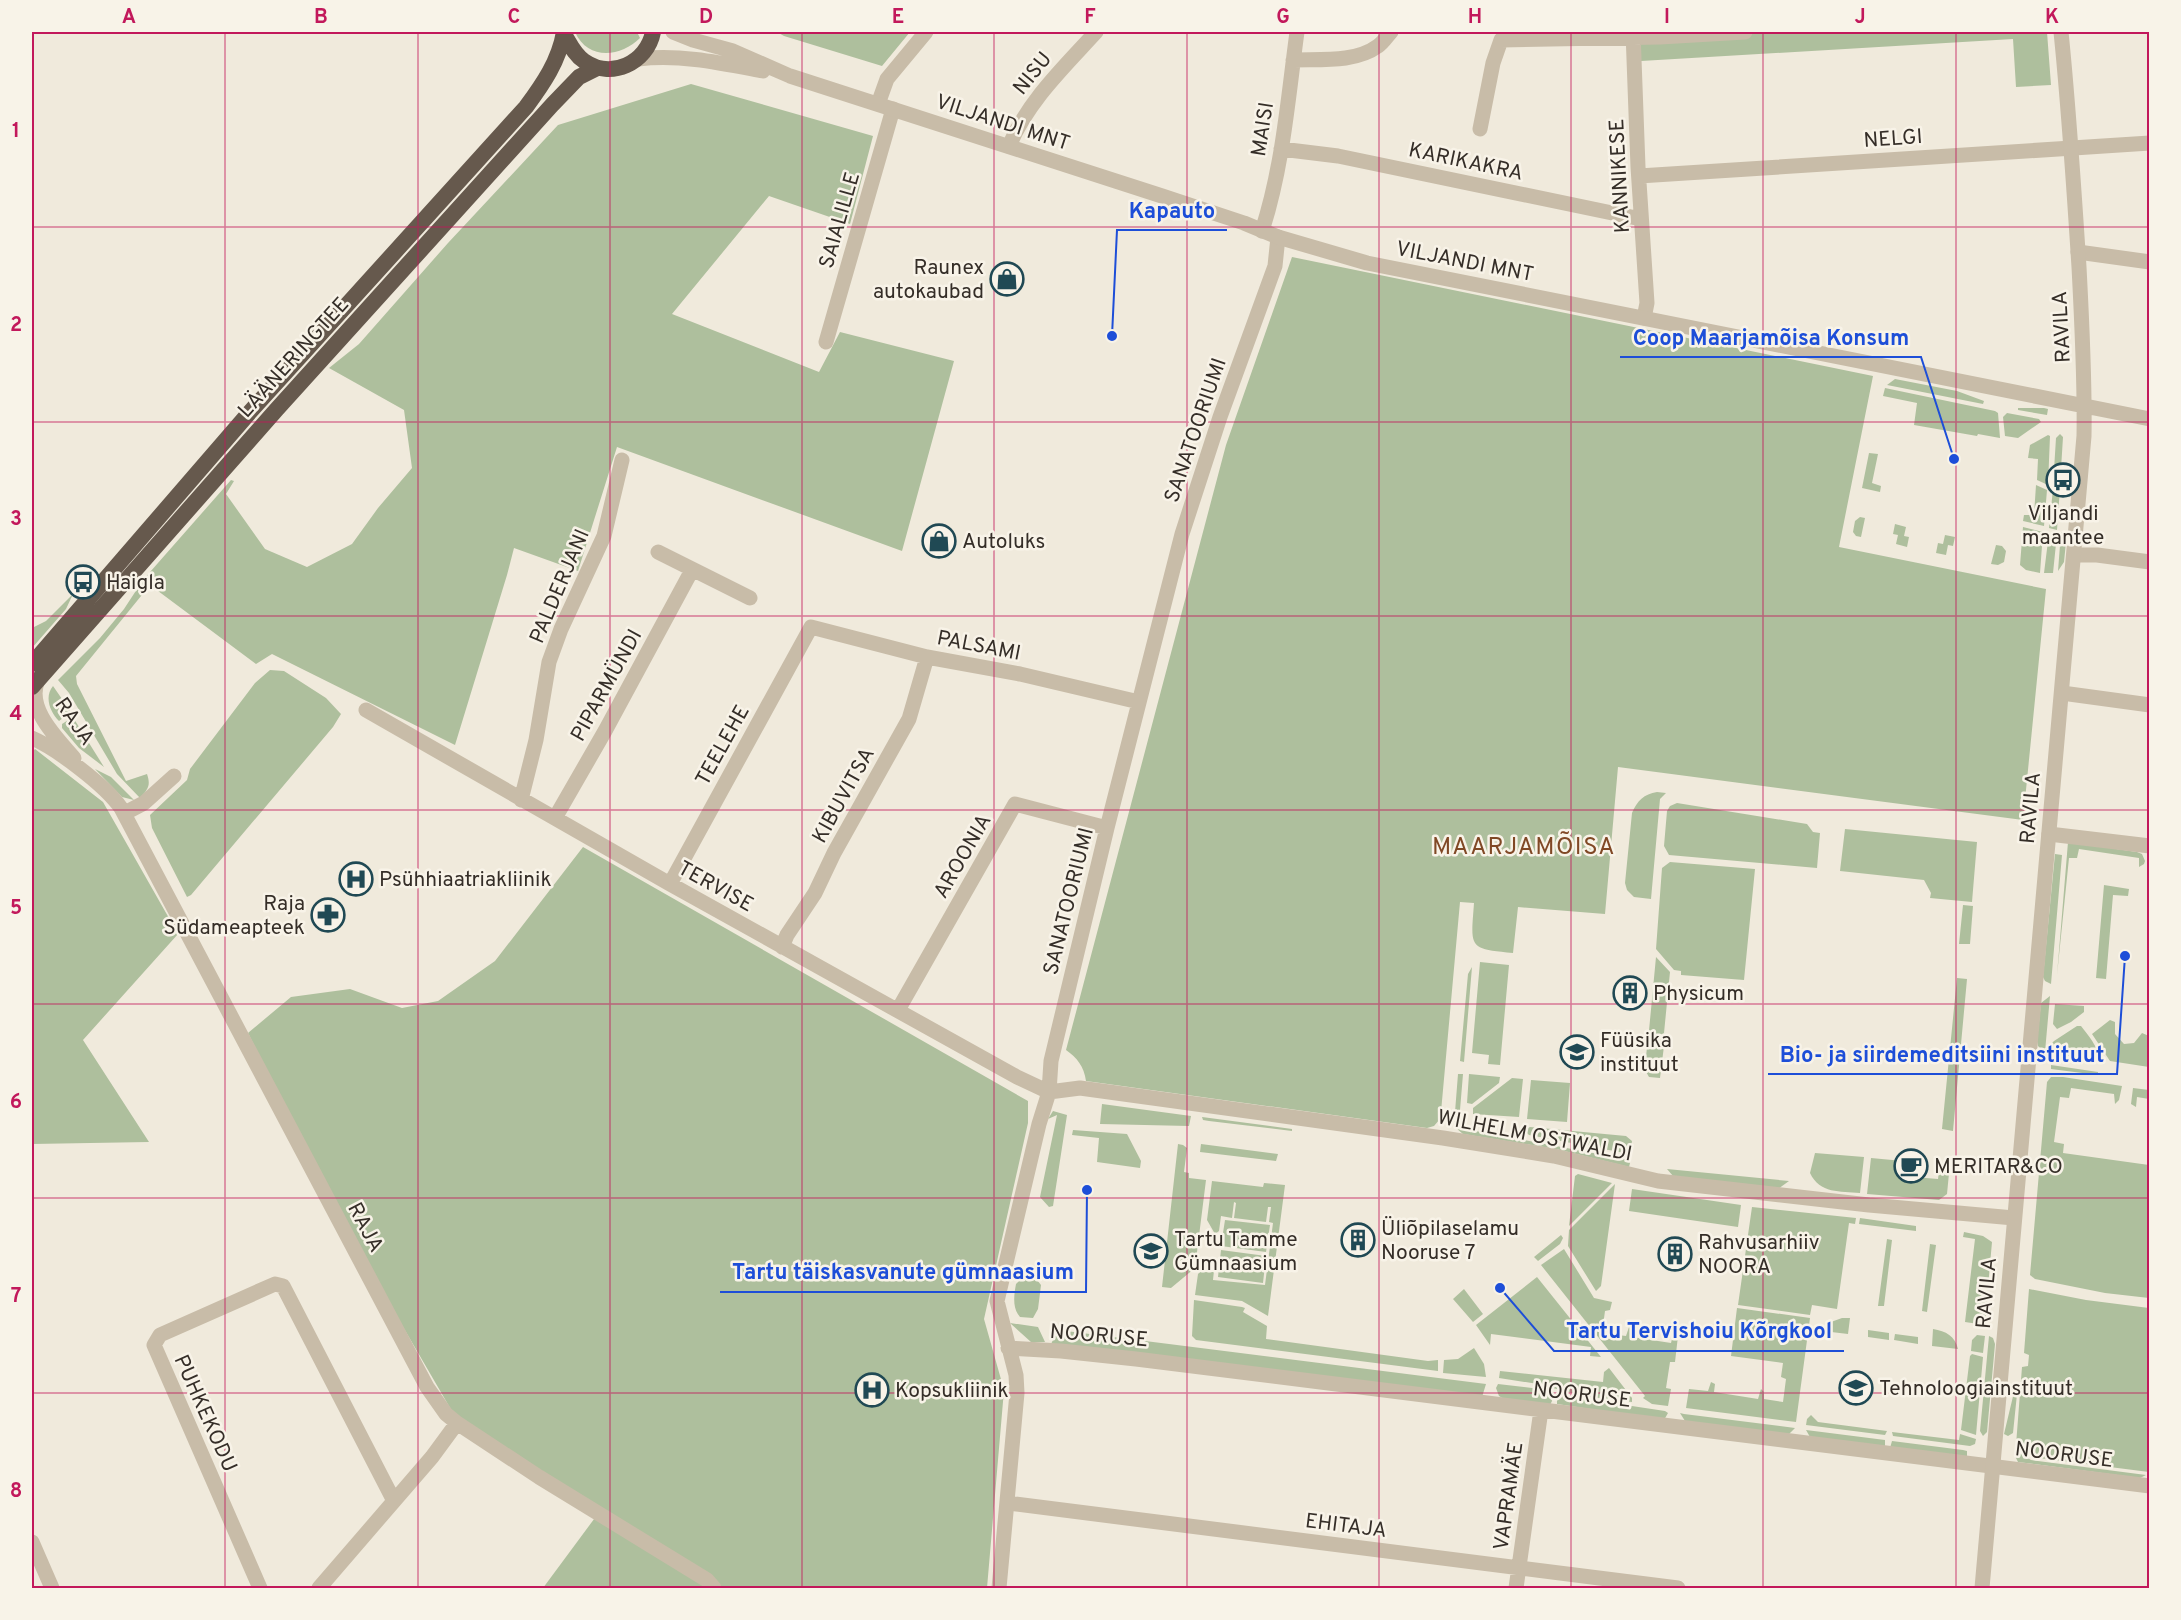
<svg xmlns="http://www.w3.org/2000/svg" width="2181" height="1620" viewBox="0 0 2181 1620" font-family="Overpass,sans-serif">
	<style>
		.green { fill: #aebf9d }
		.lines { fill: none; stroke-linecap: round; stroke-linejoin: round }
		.minor { stroke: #c8bca8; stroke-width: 15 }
		.tertiary { stroke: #c8bca8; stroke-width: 15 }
		.trunk { stroke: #66594d; stroke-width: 16 }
		.grid { fill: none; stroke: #c2185b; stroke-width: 1.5; stroke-opacity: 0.55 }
		.labels { text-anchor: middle; stroke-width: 5; stroke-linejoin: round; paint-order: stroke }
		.street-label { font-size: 21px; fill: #352e28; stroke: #f8f3e8 }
		.poi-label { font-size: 21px; fill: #352e28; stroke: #f8f3e8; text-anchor: start }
		.quarter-label { font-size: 24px; letter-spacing: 1.5px; fill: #804825; stroke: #f8f3e8 }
		.leader { fill: none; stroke: #1d4ed8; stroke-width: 2 }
		.callout-dot { fill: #1d4ed8; stroke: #f8f3e8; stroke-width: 2 }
		.callout-label { font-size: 22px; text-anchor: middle; font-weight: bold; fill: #1d4ed8; stroke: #f8f3e8; stroke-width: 5; stroke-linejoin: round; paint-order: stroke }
		.neatline { fill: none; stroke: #c2185b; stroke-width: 2 }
		.grid-label { font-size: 20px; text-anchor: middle; font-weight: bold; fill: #c2185b }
	</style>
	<rect width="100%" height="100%" fill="#f0eadc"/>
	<path class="green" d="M575,32h62l3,6c-19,19 -52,23 -65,-6z
		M777,32h133l-28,34 -98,-30z
		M1639,32h408l4,53 -35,2 -3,-48 -372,22z
		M691,84l182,52 -23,88 -81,-28 -97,118 147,58 21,-40 114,29 -52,190 -285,-104 -39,124 -64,-23 -7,27 -52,170 -183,-91 -16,10 -106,-79 -74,91 1,8 49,97 21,-7c4,12 1,15 -7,24l-23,-24 -48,-81 -11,-13 42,-42 24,-29 19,-29 88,-100 3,1 -8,13 39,55 42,18 45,-23 26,-36 34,-40 -8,-58 -75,-42 30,-24 89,-101 110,-118z
		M1292,257l581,119 -34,171 207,42 -23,231 -405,-53 -13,147 -87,-7 -5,46c-46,-4 -42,-6 -39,-50l-14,-1 -19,210 -1,7 -6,7 -7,2 -341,-47c-2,-15 -9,-23 -20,-31l160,-605z
		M1895,379l62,12 27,10 -1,3 -96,-19z
		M1885,388l110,23 3,2 2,25 -22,-4 -1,2 -63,-11 3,-22 -34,-7z
		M2018,408h26l4,1 -1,6 -29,-5z
		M2007,413l32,6 2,3 -23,16 -13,-2 -2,-19z
		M2060,434l3,3 -3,48 -7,1 3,-48z
		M2048,435l2,1 -2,49 -11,-5 1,-21 -10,-1 2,-13z
		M1869,453l9,1 -6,29 9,3 -1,6 -18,-4z
		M2036,485l11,5 -3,36 -21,-5 1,-6h10z
		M2060,488l-3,42 -8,-2 4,-39z
		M1860,517l5,1 -4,19 -5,-1 -3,-4 2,-11z
		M1895,524l11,3 -2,9 5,1 -2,10 -11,-3 2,-9 -5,-1z
		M2023,527l20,5 -3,41 -14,-3 -6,-5z
		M2061,532h6l-3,30 -6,9z
		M2049,533l8,1 -4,39h-9z
		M1945,535l10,2 -2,9 -5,-1 -2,10 -10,-2 2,-10 5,1z
		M1996,545l6,1 4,5 -2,11 -6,3 -7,-1z
		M73,594l-7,15 -34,39v-20l14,-7z
		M270,670l14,1 42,27 15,16 -8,13 -142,168 -4,2 -35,-69 -2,-13 37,-35 3,-11 65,-86z
		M53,686l18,26 -12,9c-9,-9 -15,-24 -6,-35z
		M73,717l1,2 30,48 -25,-19 -17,-20v-4z
		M35,749l68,53 75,132 -95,106 66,102 -117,2v-392z
		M95,769l16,8 23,23 -12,-3z
		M1657,792l9,1 -6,6 -9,100 -17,-2 -7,-7 -2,-7 7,-70c5,-12 12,-19 25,-21z
		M1677,803l130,21 6,8 7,1 -3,35 -148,-13 -5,-9 3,-35 3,-5z
		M1845,829l132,13 -5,60 -42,-4 1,-5 -7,-13 -84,-9z
		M2068,842l69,10 5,2 3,7 -1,3 -5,3v-9l-60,-9 -2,9h-8l-12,117z
		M583,847l445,254v22l-44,196 20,71 -17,198h-444l57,-77 -147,-98 -79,-136 -90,-171 -36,-73 43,-36 59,-8 52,19 36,-7 57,-40z
		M2055,854l7,1 -11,129 -6,-3 -2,-4z
		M1670,862l85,7 -11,111 -63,-5v-4l-7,-1 -18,-21 6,-81z
		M2104,885l25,4 -1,7 -15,-1 -7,84 -10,-1z
		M1963,905l10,1 -3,38h-11z
		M1656,957l14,15 -6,61 -16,8z
		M1480,962l29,3 -9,100 -12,-1 1,-9 -17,-2z
		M1472,967l-8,95 -4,-1 8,-87z
		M1957,978l10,1 -14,152 -11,-2z
		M2050,996l-5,56h-1l-6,-6 -1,-5 4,-38z
		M2055,1004l29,2v6l-13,10 -14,7 -4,-5z
		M2110,1020l5,2v12l9,10 10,-1 8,-10 7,3v31l-39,-6 -18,-27z
		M2077,1026h4c7,9 19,23 18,34l-48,-7v-9l3,-3z
		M1665,1038l-5,40 -11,-1 -4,-7 2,-24z
		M2051,1065l47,7v3l-47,-6z
		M1458,1074h5l-3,36 -3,3 -2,-1z
		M1469,1074l31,3 -1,6 -27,21 -5,-1z
		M2051,1077h12l59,9 -3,14 -4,4 -1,-10 -43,-6 -2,10 -9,-1 -6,45 10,2 -1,9 86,12v133l-44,-5 -70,-14 -5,-4 17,-193z
		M1512,1078l11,1 -4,38 -46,-3v-6z
		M1531,1080l39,3 -3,39 -40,-3z
		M2133,1088l16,2v9l-12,-2 -1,10 -5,-3z
		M1102,1104l89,12 -2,10 -89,-2z
		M1053,1111l14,4 -14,91 -4,1 -9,-10 17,-82 -9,4z
		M1202,1117l90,12v2l-83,-10 -6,-1z
		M1454,1121l5,1 5,7 6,1 155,29 5,4 -1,4 -73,-18 -93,-15 -7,-6z
		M1530,1127l96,9 6,5 -2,13 -101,-19 -3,-3v-3z
		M1073,1130l54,4 14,27 -1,7 -43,-6 2,-24 -27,-3z
		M1178,1144l5,1 4,3 -3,24 5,1v5l17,2 -11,88 -24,20 -9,-1z
		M1201,1144l77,10 -2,7 -76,-9z
		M1815,1153l49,4 -4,36c-20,-2 -40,1 -50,-20z
		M1871,1158l32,3 -1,15 36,3 2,-17 10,1 -3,31 -8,6 -72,-6z
		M1667,1169l122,12 -11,8 -105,-13z
		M1578,1174l34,9 -43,43 6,-50z
		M1212,1181l51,6 1,-4 21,2 -17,131 -26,-15 -47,-6 3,-21 14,-13h3l-2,19 52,5 8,-62 -4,-1 2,-15h-3l-2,15 -32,-4 2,-15 -2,-1 -2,16 -11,-2 -2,15 -4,3 -8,-14z
		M1615,1184l-14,102 -5,5 -28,-45 1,-16z
		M1632,1189l109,16 -3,22 -109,-16z
		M1752,1207l104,11 -1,6 -6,-1 -12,86 -25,-4 -2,10 -72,-10z
		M1860,1218l56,8v5l-57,-7z
		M1225,1220l45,5 -4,27 -45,-6z
		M1964,1232l19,4 9,6 -4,45h-4l-1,9 4,1 -2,28 -20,-3 10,-83 -12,-2z
		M1561,1235l2,3 -3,6 -22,17 -4,-4z
		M1887,1239l5,1 -8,66h-6z
		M1930,1244l6,1 -9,67 -5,-1z
		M1564,1249l30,49 18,4 -2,8 -5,1 -3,22 24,3 3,-9 4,3 -1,7 39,6 2,-8 5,1 -3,26h-5l-4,26 5,1 -3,17 -16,-2 -9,-6 2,-2 -104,-131z
		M1221,1250l45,6 -3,27 -45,-6z
		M1537,1277l64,80 -11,-1 1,-9 -100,-13 -1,11 -14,-20z
		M1021,1279l16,1 4,5 -3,24 -5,9 -13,-1c-8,-9 -6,-22 -4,-33z
		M1464,1289l19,25 -10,8 -20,-23z
		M2029,1289l57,11 63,8v164l-110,-14 -10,-3 -13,-10 6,-78 6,-1 1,-11 -5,-2z
		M1194,1300l48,7 3,1 -2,4 24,14 -1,13 162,22 10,-1v11l-242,-31 -4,-4z
		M1737,1308l73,10 -14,104 -110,-14 3,-19 19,2 3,-9 4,2 -1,8 44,7 3,-10 3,3v7l19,3 3,-23 -5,-2 2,-14 -52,-7z
		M1842,1318h8l-2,16 -25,-3 8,-9z
		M1010,1323l28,4 7,15h-14z
		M1933,1329c13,2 22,7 25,20l-26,-3z
		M1058,1330l428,54 -4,13 -431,-53z
		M1868,1330l21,3v7l-21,-3z
		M1895,1334l23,3v7l-24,-4z
		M1977,1335l8,1 -2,17 -12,-2 1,-11z
		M1989,1336l4,2 2,6 -8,88 -4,4 -3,-5z
		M1474,1348l10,16 2,13 -43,-4 1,-13 14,-1z
		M1972,1354l11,3 -7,78 -15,-5 9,-74z
		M1609,1368l23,30v4l-49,-6 -45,-12 -39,-6 1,-7 103,11 1,-10z
		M1498,1384l42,5 10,4 2,8 -2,4 -46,-6 -5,-3 -3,-8z
		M2015,1388l2,6 -4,39 -5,3 -4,-2z
		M1559,1395l106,16 3,2 -4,7 -107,-16v-7z
		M1680,1413l4,1 111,14 -6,6 -104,-13z
		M1811,1415l7,7 69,9 -2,4 -79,-10 1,-6z
		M1806,1430l79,10v7l-75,-10z
		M1892,1432l67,8 1,-6 16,5 -1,5 -5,2 -77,-10z
		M1892,1441l71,9 4,1v6l-77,-9z
		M2015,1450l16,10 115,15 -6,3 -122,-16 -3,-6z"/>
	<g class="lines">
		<path class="minor" d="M1633,32l5,135 9,136 -3,15
			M1293,60c27,-1 62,3 85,-14 5,-3 9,-10 13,-14
			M878,104l9,-25 39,-47
			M1480,129l13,-66 8,-23 159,-3 85,-5
			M1009,146c19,-45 55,-79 87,-114
			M1281,149l57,7 303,63
			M1639,176l511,-33
			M1262,231c21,-65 26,-133 35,-199
			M2078,252l72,10
			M826,342l67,-233
			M658,552l92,46
			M2074,555h23l53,7
			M38,680c-13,28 20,59 36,78
			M2062,693l88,12
			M366,710l304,174 347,193 32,15 31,-4 363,50 111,18 104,25 211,24 145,13
			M32,738c25,11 73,47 89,70l306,579 19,27 11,9 82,54 168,103 7,8
			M521,800l15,-60 13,-78 12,-33 43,-93 18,-76
			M125,813l19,-10 30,-27
			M555,818l50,-87 87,-161
			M2049,834l101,12
			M670,884l141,-257 116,30 93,17 119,28
			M782,947l5,-12 28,-42 19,-40 75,-134 18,-62
			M898,1010l117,-206 92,24
			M1008,1348l53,3 75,8 1014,127
			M1008,1503l670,85
			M32,1542l20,46
			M260,1588l-106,-243 6,-10 115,-51 8,2 111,215
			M319,1588l113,-131 25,-34
			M999,1588l18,-195 -1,-18 -19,-74 42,-177 10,-32 2,-31 56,-233 75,-294 38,-117 55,-151 3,-29
			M1516,1588l25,-178"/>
		<path class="tertiary" d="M673,32l20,8 40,11 57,25 372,120 82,27 34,14 89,26 783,156
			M638,59c43,-5 83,4 125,12
			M1982,1588l102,-1152c1,-57 -2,-112 -5,-169 -5,-78 -10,-157 -18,-235"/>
		<path class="trunk" d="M564,34c6,10 10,20 20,27 27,19 63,2 69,-29
			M32,664l217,-251 277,-306c17,-23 33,-46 38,-75
			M32,687l245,-278 275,-304 27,-28 18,-9"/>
	</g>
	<path class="grid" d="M225,32v1556M418,32v1556M610,32v1556M802,32v1556M994,32v1556M1187,32v1556M1379,32v1556M1571,32v1556M1763,32v1556M1956,32v1556M32,227h2118M32,422h2118M32,616h2118M32,810h2118M32,1004h2118M32,1198h2118M32,1393h2118"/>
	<defs>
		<g id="shop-ring" transform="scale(1.725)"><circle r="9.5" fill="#f8f3e8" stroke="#204954" stroke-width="1.5"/><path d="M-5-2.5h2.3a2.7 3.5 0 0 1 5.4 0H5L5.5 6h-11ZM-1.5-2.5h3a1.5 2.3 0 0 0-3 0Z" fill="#204954"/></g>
		<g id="bus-ring" transform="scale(1.725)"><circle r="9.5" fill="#f8f3e8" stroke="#204954" stroke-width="1.5"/><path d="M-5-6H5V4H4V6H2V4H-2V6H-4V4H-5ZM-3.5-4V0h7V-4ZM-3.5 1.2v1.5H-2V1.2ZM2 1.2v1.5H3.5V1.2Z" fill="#204954"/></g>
		<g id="hospital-ring" transform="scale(1.725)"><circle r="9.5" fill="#f8f3e8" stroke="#204954" stroke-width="1.5"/><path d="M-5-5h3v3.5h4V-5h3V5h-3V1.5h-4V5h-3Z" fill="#204954"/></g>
		<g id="pharmacy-ring" transform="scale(1.725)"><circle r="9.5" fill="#f8f3e8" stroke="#204954" stroke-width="1.5"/><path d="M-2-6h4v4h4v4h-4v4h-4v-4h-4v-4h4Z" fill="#204954"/></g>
		<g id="building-ring" transform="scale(1.725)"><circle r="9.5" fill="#f8f3e8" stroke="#204954" stroke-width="1.5"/><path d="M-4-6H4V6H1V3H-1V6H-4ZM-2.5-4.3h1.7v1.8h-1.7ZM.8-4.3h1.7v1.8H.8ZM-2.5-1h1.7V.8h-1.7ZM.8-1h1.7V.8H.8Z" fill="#204954"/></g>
		<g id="university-ring" transform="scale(1.725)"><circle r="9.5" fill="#f8f3e8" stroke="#204954" stroke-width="1.5"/><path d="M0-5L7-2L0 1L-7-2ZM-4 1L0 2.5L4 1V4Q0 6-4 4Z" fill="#204954"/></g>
		<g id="cafe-ring" transform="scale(1.725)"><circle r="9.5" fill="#f8f3e8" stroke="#204954" stroke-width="1.5"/><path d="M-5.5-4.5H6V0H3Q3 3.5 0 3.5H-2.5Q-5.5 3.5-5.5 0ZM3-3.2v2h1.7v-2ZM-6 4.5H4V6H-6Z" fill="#204954"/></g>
		<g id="school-ring" transform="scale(1.725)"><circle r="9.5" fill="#f8f3e8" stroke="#204954" stroke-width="1.5"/><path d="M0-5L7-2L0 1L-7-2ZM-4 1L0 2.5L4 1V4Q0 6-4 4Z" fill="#204954"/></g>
	</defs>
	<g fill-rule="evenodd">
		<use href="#shop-ring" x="1007" y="279"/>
		<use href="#bus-ring" x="2063" y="480"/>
		<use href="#shop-ring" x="939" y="541"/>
		<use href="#bus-ring" x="83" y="582"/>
		<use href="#hospital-ring" x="356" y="879"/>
		<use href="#pharmacy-ring" x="328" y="915"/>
		<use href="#building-ring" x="1630" y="993"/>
		<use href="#university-ring" x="1577" y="1052"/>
		<use href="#cafe-ring" x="1911" y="1166"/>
		<use href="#building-ring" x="1358" y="1240"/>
		<use href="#school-ring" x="1151" y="1251"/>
		<use href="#building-ring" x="1675" y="1254"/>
		<use href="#university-ring" x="1856" y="1388"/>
		<use href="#hospital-ring" x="872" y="1390"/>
	</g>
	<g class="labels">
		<g class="street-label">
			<text transform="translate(1032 73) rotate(-51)" y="7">NISU</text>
			<text transform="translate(1003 122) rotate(18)" y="7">VILJANDI MNT</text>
			<text transform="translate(1262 129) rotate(-81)" y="7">MAISI</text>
			<text transform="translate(1893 138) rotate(-4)" y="7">NELGI</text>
			<text transform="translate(1466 161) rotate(12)" y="7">KARIKAKRA</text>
			<text transform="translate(1619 176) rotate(-93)" y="7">KANNIKESE</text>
			<text transform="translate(839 220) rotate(-74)" y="7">SAIALILLE</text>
			<text transform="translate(1465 261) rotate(11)" y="7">VILJANDI MNT</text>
			<text transform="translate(2061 327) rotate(-93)" y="7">RAVILA</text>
			<text transform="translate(293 357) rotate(-48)" y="7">LÄÄNERINGTEE</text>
			<text transform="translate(1195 430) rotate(-71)" y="7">SANATOORIUMI</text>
			<text transform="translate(559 586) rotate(-67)" y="7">PALDERJANI</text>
			<text transform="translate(979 645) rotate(11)" y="7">PALSAMI</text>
			<text transform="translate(606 685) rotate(-61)" y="7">PIPARMÜNDI</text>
			<text transform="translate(75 721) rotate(55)" y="7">RAJA</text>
			<text transform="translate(722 745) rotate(-61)" y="7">TEELEHE</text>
			<text transform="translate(843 795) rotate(-61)" y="7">KIBUVITSA</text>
			<text transform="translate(2030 808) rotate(-85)" y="7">RAVILA</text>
			<text transform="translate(962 856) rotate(-60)" y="7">AROONIA</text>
			<text transform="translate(716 886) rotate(29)" y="7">TERVISE</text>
			<text transform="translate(1068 901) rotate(-76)" y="7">SANATOORIUMI</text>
			<text transform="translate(1535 1135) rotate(11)" y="7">WILHELM OSTWALDI</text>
			<text transform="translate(366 1227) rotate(62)" y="7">RAJA</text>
			<text transform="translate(1986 1293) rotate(-85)" y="7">RAVILA</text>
			<text transform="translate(1099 1335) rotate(5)" y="7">NOORUSE</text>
			<text transform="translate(1582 1394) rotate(7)" y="7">NOORUSE</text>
			<text transform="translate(206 1413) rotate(66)" y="7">PUHKEKODU</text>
			<text transform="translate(2064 1454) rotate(7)" y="7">NOORUSE</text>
			<text transform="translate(1508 1496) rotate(-82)" y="7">VAPRAMÄE</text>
			<text transform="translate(1346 1525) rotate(7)" y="7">EHITAJA</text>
		</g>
		<g class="poi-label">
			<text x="984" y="274" text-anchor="end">Raunex<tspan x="984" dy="24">autokaubad</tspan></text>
			<text x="2063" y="520" text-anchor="middle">Viljandi<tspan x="2063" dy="24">maantee</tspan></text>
			<text x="962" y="548">Autoluks</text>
			<text x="106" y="589">Haigla</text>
			<text x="379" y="886">Psühhiaatriakliinik</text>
			<text x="305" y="910" text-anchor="end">Raja<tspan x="305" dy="24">Südameapteek</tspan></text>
			<text x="1653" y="1000">Physicum</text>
			<text x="1600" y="1047">Füüsika<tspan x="1600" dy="24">instituut</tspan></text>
			<text x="1934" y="1173">MERITAR&amp;CO</text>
			<text x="1381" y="1235">Üliõpilaselamu<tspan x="1381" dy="24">Nooruse 7</tspan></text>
			<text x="1174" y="1246">Tartu Tamme<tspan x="1174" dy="24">Gümnaasium</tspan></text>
			<text x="1698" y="1249">Rahvusarhiiv<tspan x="1698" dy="24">NOORA</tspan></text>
			<text x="1879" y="1395">Tehnoloogiainstituut</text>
			<text x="895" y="1397">Kopsukliinik</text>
		</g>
		<g class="quarter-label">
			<text x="1524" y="854">MAARJAMÕISA</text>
		</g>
	</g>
	<path class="leader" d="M1112 336L1117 230H1227M1954 459L1921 357H1620M2125 956L2117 1074H1768M1087 1190L1086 1292H720M1500 1288L1554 1351H1844"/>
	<g class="callout-dot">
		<circle cx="1112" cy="336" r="6"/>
		<circle cx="1954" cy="459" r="6"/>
		<circle cx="2125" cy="956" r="6"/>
		<circle cx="1087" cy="1190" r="6"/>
		<circle cx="1500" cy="1288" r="6"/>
	</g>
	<g class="callout-label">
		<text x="1172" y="218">Kapauto</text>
		<text x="1771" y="345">Coop Maarjamõisa Konsum</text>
		<text x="1942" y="1062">Bio- ja siirdemeditsiini instituut</text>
		<text x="903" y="1279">Tartu täiskasvanute gümnaasium</text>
		<text x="1699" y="1338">Tartu Tervishoiu Kõrgkool</text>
	</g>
	<rect width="2181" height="1620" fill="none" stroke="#f8f3e8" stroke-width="66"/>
	<rect x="33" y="33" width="2115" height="1554" class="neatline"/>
	<g class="grid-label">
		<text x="129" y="23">A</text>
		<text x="321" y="23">B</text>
		<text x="514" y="23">C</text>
		<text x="706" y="23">D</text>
		<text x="898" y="23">E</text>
		<text x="1090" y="23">F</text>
		<text x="1283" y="23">G</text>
		<text x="1475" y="23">H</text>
		<text x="1667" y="23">I</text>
		<text x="1860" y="23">J</text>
		<text x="2052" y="23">K</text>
		<text x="16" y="137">1</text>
		<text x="16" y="331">2</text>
		<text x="16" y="525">3</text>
		<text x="16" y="720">4</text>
		<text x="16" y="914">5</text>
		<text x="16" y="1108">6</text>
		<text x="16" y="1302">7</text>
		<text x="16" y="1497">8</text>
	</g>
</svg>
